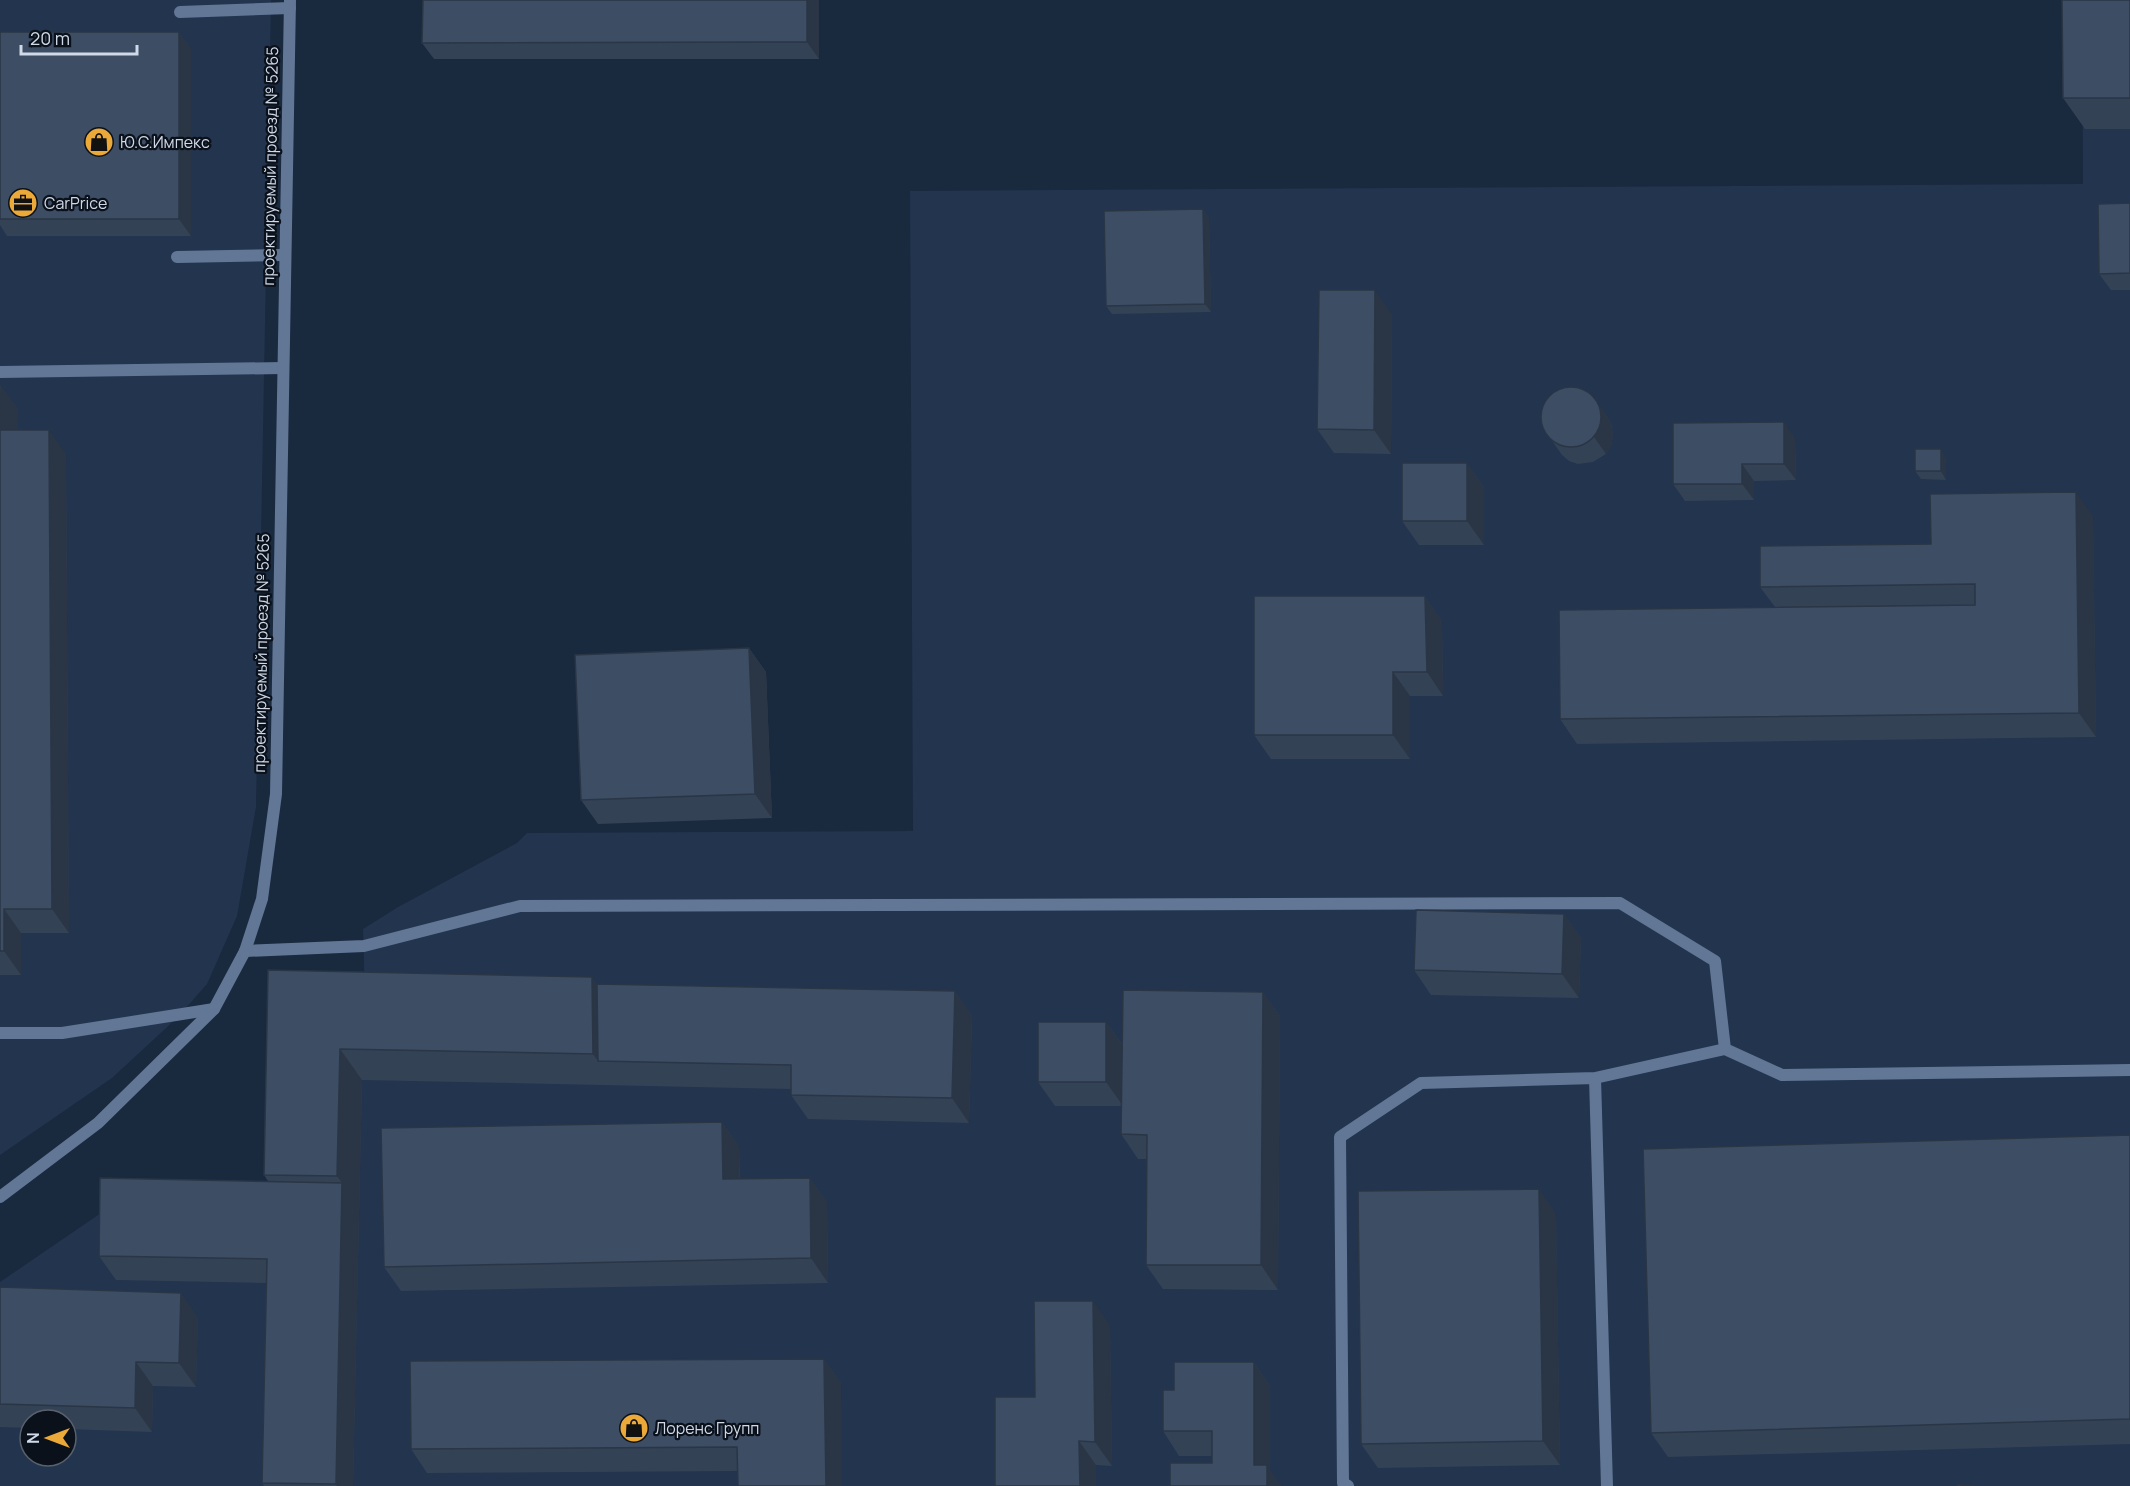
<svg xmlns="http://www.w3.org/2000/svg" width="2130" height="1486" viewBox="0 0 2130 1486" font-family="Manrope,sans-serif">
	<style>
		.built { fill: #22344e; fill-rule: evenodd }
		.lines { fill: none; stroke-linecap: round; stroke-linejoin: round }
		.service { stroke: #617795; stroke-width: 12 }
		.minor { stroke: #617795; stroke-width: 12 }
		.wall { fill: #344256 }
		.shaded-wall { fill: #2a3646 }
		.building { fill: #3c4d64; stroke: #2a3646; stroke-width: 1.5 }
		.labels { text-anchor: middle; stroke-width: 4.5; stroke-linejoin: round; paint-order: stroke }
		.poi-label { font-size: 16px; fill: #cfd9e7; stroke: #0b111b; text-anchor: start }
		.street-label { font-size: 16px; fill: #cfd9e7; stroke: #0b111b }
	</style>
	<rect width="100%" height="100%" fill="#19293e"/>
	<path class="built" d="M0,0h271l-15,807 -19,109 -30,68 -29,33 -66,61 -112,77z
		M2082,0h48v1486h-2130v-204l117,-80 168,4 80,-204 -2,-73 35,-22 119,-64 10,-10 386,-2 -3,-640 1173,-7zM30,1420h36v36h-36z"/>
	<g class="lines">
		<path class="service" d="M180,12l110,-4
			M177,257l107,-2
			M0,372l282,-4
			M245,951l119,-5 156,-40 1100,-3 95,58 10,88
			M0,1033h62l152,-24
			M1595,1078l12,408
			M1348,1486l-5,-3 -3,-346 81,-54 174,-5 130,-29 57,26 348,-5"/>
		<path class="minor" d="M0,1197l98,-74 116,-114 31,-58 17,-52 14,-105 14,-794"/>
	</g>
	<path class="wall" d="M819,0v59h-385l-12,-16z
		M2130,0v129h-45l-22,-31z
		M0,32h179l12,17v187h-184l-7,-11z
		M2130,203v87h-19l-12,-16z
		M1203,209l6,9 2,94 -99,2 -6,-8z
		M1392,314l-1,140 -57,-1 -17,-24z
		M0,385l18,24v21l48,24 3,479h-48v42h-21z
		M1603,410l8,12 2,14 -2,10 -5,8 -13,8 -15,2 -9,-3 -7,-6 -12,-17z
		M1795,438l1,42 -42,1v19l-69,1 -12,-17z
		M1946,458v22l-25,-1 -6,-8z
		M1467,463l17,24v58h-65l-17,-24z
		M2093,516l3,221 -519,7 -17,-25 215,-112 -15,-20 171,-43z
		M1425,596l17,25 1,75h-33v63h-139l-17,-24z
		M749,648l17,24 6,146 -174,6 -17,-24z
		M1564,914l17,24 -2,60 -148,-3 -17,-25z
		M268,970l329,14 358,7 17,25 -3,107 -161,-4 -17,-24v-6l-429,-9 -9,406h-89l-2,-3 4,-200 -150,-3 -17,-24 169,-75 -4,-6z
		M1263,992l17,24 -2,274 -115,-1 -17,-24 1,-106h-9l-17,-25 1,-28h-67l-17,-24 68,-60 16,22z
		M722,1122l17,24 1,33 70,-1 17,24 1,81 -427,8 -17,-24z
		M2130,1135v309l-462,13 -17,-24z
		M1556,1213l4,252 -182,3 -17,-24z
		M0,1287l198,30 -2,70 -43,-1 -1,46 -86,-3v-9h-36v8l-30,-1z
		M1110,1325l2,141 -16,-1v21h-101l40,-89z
		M824,1359l17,24 -104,88 -310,2 -16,-24z
		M1254,1362l16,24v84l-58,-7v-7h-33l-16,-25 11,-41z"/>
	<path class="shaded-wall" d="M807,0h12v59l-12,-17z
		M179,32l12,17v187l-12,-17z
		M1203,209l6,9 2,94 -6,-8z
		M1375,290l17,24 -1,140 -17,-24z
		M1,385l17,24v45l-17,-24z
		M1600,405l11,17 2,14 -2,10 -5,8 -12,-17z
		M1784,422l11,16 1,42 -12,-16z
		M49,430l17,24 3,479 -17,-24z
		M1941,449l5,9v22l-5,-9z
		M1467,463l17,24v58l-17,-24z
		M1742,464l12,17v19l-12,-16z
		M2076,492l17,24 3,221 -17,-24z
		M1425,596l17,25 1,75 -16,-24z
		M749,648l17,24 6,146 -17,-24z
		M1393,672l17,24v63l-17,-24z
		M4,909l17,24v42l-17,-24z
		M1564,914l17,24 -2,60 -17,-24z
		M592,977l22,31 -16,53 -5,-7z
		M955,991l17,25 -3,107 -17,-25z
		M1263,992l17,24 -2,274 -17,-25z
		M1106,1022l17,24v60l-17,-24z
		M340,1049l22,31 -9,406h-16l-1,-2 6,-301 -5,-7z
		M722,1122l17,24 1,58 -17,-25z
		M810,1178l17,24 1,81 -17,-25z
		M1539,1189l17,24 4,252 -17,-24z
		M181,1293l17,24 -2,70 -17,-24z
		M1093,1301l17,24 2,141 -17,-24z
		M824,1359l17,24 1,103h-16z
		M136,1362l17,24 -1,46 -17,-24z
		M1254,1362l16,24v84l12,16h-15l-13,-21z
		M1079,1441l17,24v21h-16z"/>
	<path class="building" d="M423,0h384v42l-385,1z
		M2062,0h68v98h-67z
		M0,32h179v187h-179z
		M2130,203v70l-31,1 -1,-70z
		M1203,209l2,95 -99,2 -2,-95z
		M1319,290h56l-1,140 -57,-1z
		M0,385l1,45h48l3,479h-48v42h-4z
		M1541 417a30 30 0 1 1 60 0a30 30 0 1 1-60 0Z
		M1784,422v42h-42v20h-69v-61z
		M1915,449h26v22h-26z
		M1402,463h65v58h-65z
		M2076,492l3,221 -519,6 -1,-109 416,-5v-21l-215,3v-41l171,-2 -1,-50z
		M1254,596h171l2,76h-34v63h-139z
		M749,648l6,146 -174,6 -6,-145z
		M1416,910l148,4 -2,60 -148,-4z
		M268,970l324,7 1,77 -253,-5 -3,127 -73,-1z
		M597,984l358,7 -3,107 -161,-3v-30l-193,-4z
		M1123,990l140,2 -2,273h-115l1,-130 -26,-1z
		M1038,1022h68v60h-68z
		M722,1122l1,57 87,-1 1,80 -427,9 -3,-139z
		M2130,1135v284l-479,14 -8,-284z
		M100,1178l242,5 -6,301 -74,-1 5,-224 -168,-3z
		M1539,1189l4,252 -182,3 -3,-253z
		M0,1287l181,6 -2,70 -43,-1 -1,46 -135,-4z
		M1034,1301h59l2,141 -16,-1 1,45h-85v-89h40z
		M824,1359l2,127h-88l-1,-39 -326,2 -1,-88z
		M1174,1362h80v103h13v21h-97v-23h42v-32h-49v-41h11z
		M1957,1484l18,2h-18z"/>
	<defs>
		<g id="shop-disc" transform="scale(1.5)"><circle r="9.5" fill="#eba93a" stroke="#0b111b"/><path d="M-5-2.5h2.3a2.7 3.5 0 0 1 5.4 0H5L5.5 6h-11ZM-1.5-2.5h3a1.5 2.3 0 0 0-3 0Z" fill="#111"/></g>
		<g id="office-disc" transform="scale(1.5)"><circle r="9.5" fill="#eba93a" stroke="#0b111b"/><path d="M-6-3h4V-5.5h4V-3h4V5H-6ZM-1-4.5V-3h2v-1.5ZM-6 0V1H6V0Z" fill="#111"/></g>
	</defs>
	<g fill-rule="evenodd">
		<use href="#shop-disc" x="99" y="142"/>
		<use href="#office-disc" x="23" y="203"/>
		<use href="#shop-disc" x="634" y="1428"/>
	</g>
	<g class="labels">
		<g class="poi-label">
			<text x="120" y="148">Ю.С.Импекс</text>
			<text x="44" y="209">CarPrice</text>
			<text x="655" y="1434">Лоренс Групп</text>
		</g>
		<g class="street-label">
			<text transform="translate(270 166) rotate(-89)" y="6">проектируемый проезд № 5265</text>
			<text transform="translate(261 653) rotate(-89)" y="6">проектируемый проезд № 5265</text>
		</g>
	</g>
	<g transform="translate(48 1438) rotate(270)"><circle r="28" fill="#0b111b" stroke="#59616d" stroke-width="1.5"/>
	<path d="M0-4.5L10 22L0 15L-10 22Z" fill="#eba93a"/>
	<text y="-9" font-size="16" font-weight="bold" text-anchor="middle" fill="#cfd9e7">N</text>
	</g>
	<path d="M21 45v9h116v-9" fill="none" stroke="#cfd9e7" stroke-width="3"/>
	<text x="30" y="45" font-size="18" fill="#cfd9e7" stroke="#0b111b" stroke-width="4.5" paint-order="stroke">20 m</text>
</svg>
